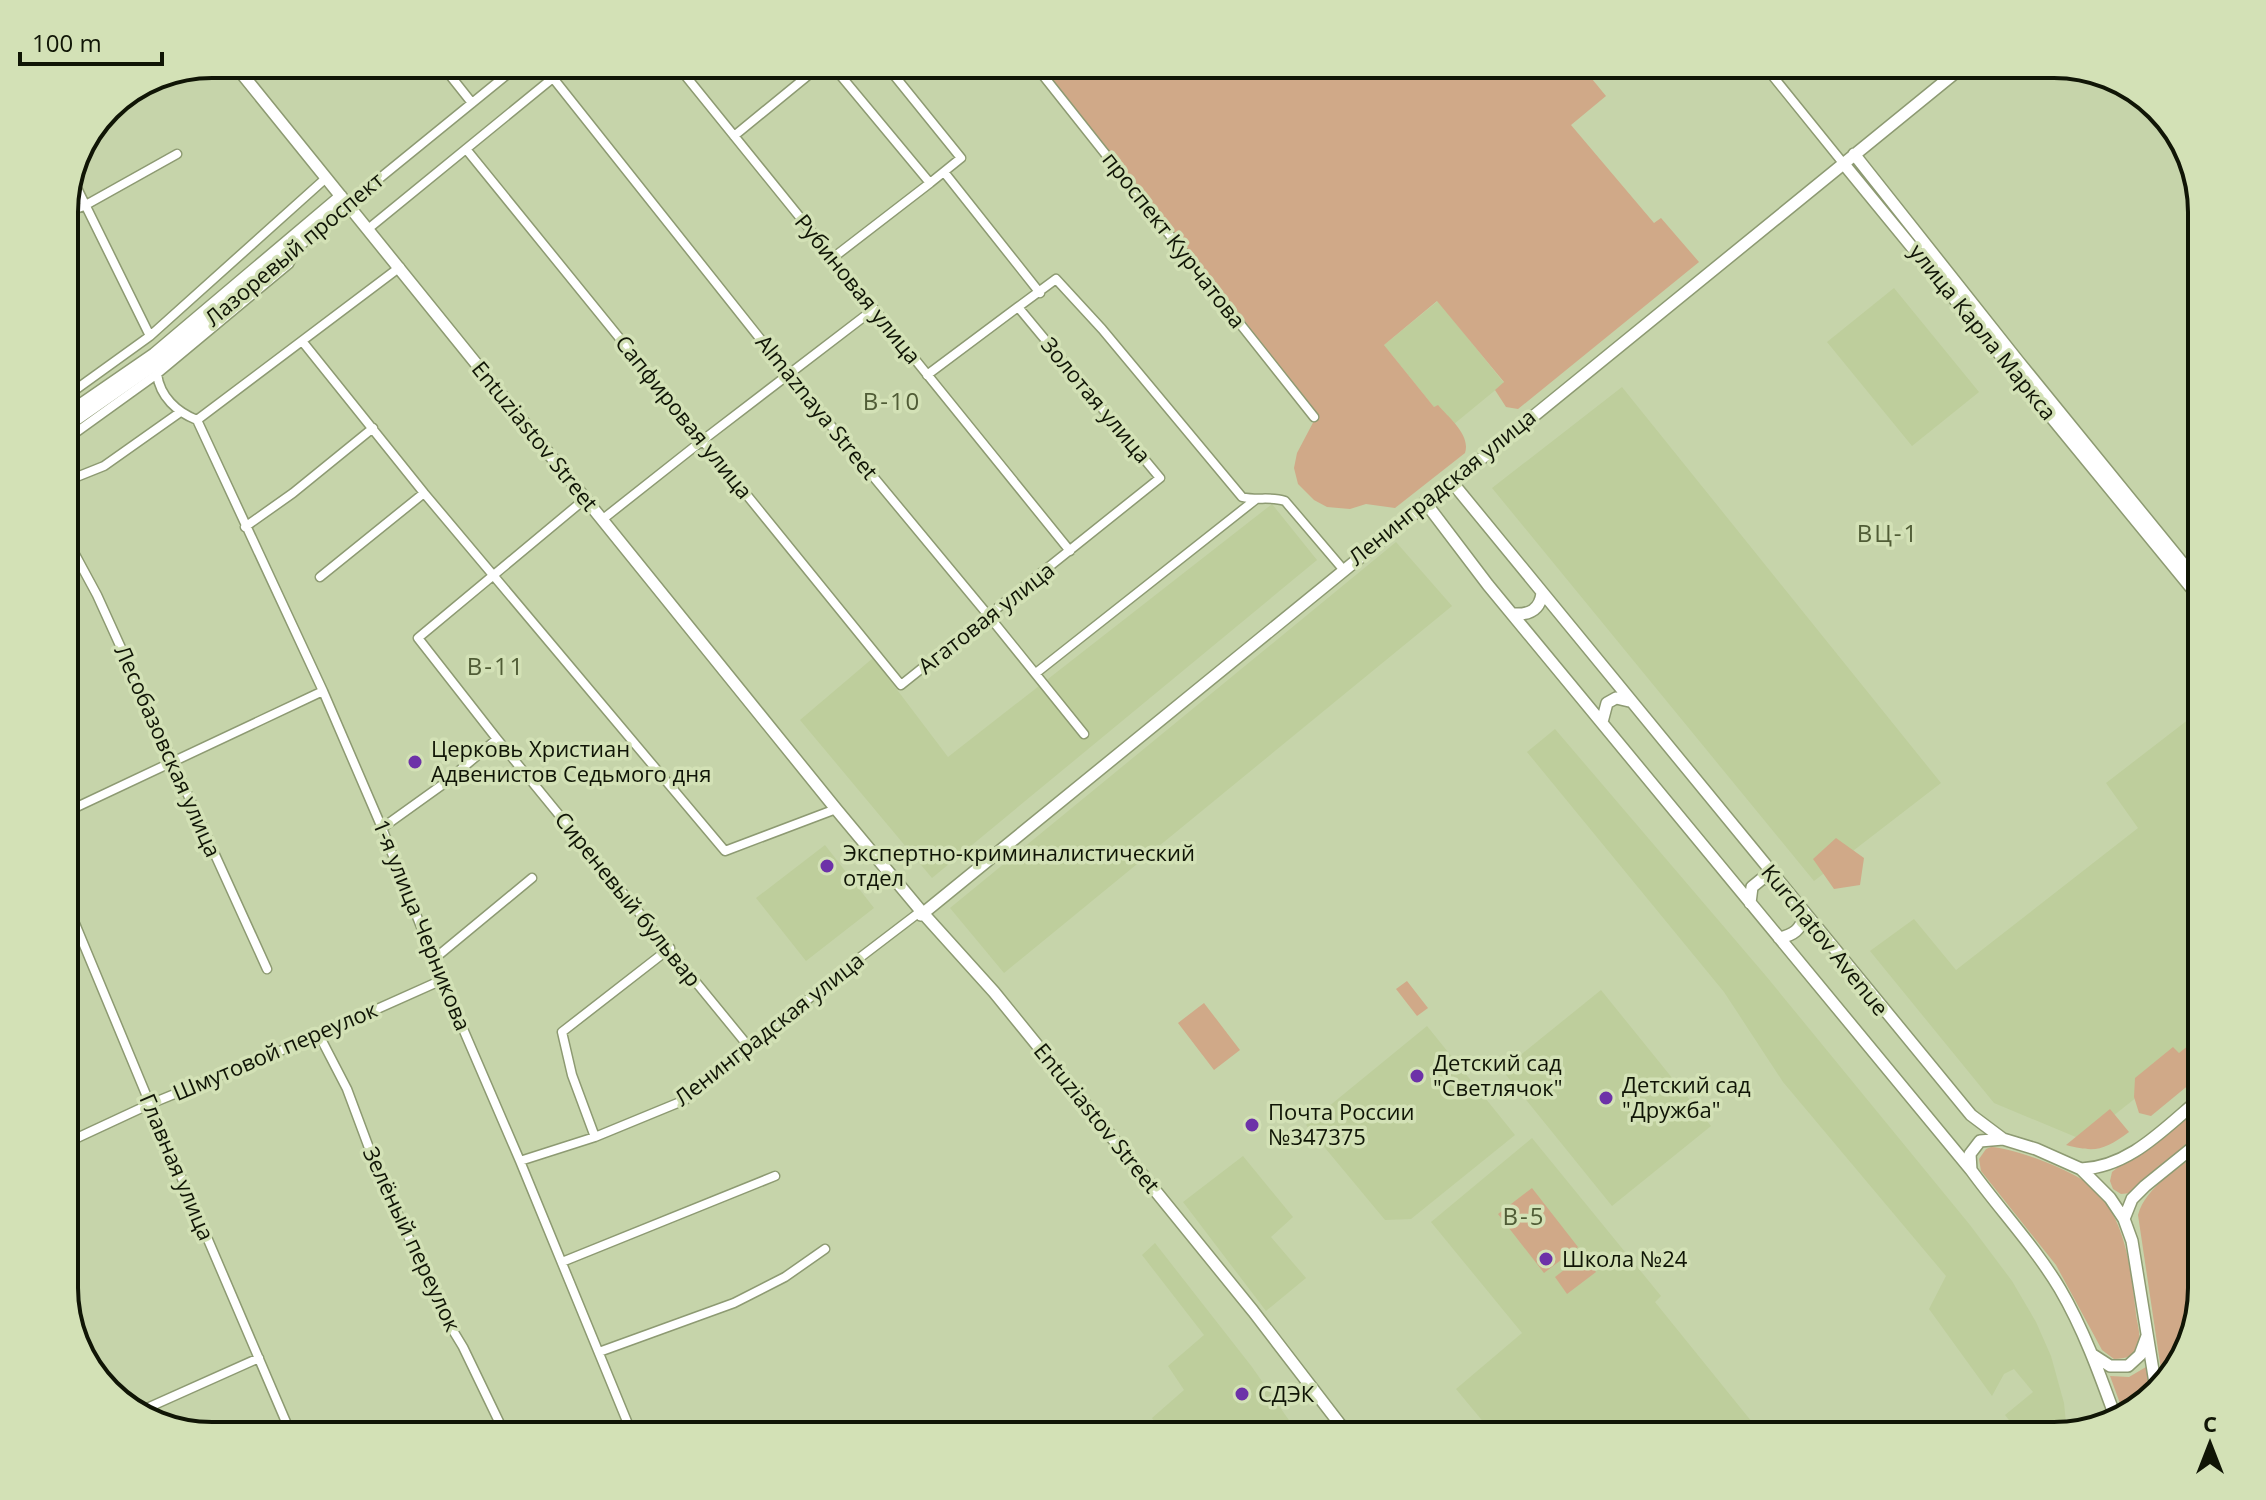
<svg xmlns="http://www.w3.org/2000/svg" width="2266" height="1500" viewBox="0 0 2266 1500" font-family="'Open Sans',sans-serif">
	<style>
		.built { fill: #bece9c }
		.green { fill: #d0a988 }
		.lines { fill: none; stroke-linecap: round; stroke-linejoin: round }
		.street-casing { stroke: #8d9a72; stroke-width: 11 }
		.secondary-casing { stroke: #8d9a72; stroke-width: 14 }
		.street { stroke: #fff; stroke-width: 8 }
		.secondary { stroke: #fff; stroke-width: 11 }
		.poi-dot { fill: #6d32a8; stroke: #d3e1b6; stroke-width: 3 }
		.labels { text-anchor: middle; stroke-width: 7; stroke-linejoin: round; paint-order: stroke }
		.street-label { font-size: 22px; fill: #101506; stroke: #d3e1b6 }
		.poi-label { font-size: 22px; fill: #101506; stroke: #d3e1b6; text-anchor: start }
		.neighbourhood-label { font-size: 24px; letter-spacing: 2px; fill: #505c36; stroke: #d3e1b6 }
		.rim { fill: none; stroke: #101506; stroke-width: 4 }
	</style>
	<rect width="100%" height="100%" fill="#c6d4aa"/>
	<path class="built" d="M1894,288l85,104 -67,54 -85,-104z
		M1438,301l66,82 -50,41 -16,-18 -4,1 -50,-62z
		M1622,387l319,396 -127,98 -322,-393z
		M1272,504l45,56 -385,318 -132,-158 73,-62 75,99z
		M1396,542l56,64 -448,367 -54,-65z
		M2202,709v336l-119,95 -89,-37 -124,-152 44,-32 42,51 182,-142 -32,-45z
		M1555,729l211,247 204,249 42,56 24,41 15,34 13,47 3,30 -13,3h-33l-16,-21 28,-23 -19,-23 -10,5 -12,22 -63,-87 17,-33 -163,-194 -59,-90 -197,-240z
		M825,845l49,63 -68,53 -50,-63z
		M1601,990l110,136 -99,80 -110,-136z
		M1427,1026l88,109 -104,84 -26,1 -79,-95z
		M1532,1138l129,158 -6,6 97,120v14h-257l-39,-47 66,-56 -91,-111z
		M1243,1156l50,61 -22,20 35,41 -40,33 -83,-109z
		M1155,1243l97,124 48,69h-135l-13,-18 32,-28 -16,-24 36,-31 -62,-80z"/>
	<path class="green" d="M1039,64h548l-4,4 23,28 -35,29 83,98 7,-5 38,44 -181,147 -12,-2 -11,-17 9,-8 -67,-81 -53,44 50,62 4,-2c11,13 33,30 27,48l-70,55 -29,-4 -16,5 -23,-2 -13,-7 -16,-16 -4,-16 3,-15 20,-38z
		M1836,838l28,20 -4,27 -26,4 -21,-30z
		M1407,981l21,27 -11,8 -21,-27z
		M1204,1003l36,47 -26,20 -36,-47z
		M2202,1035v39l-51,42 -12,-3 -5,-16 1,-19 38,-31 6,6z
		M2202,1099v37l-71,57 -10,1 -8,-5 -3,-8 2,-9z
		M2110,1109l19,23c-25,18 -33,21 -63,13z
		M1991,1147c24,1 92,27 107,45 29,34 33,79 38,122 1,9 5,21 3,31 -3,11 -14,14 -25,14l-12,-9 -46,-85 -75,-94 -2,-12 7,-10z
		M2202,1150v138l-25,82 -14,13 -25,-168c8,-29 42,-47 64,-65z
		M1532,1188l46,59 -34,26 -46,-59z
		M1583,1255l13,17 -29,22 -12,-17z
		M2146,1367l4,28 -25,22 -15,-41 19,1z"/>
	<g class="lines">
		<g class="street-casing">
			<path id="street" d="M441,64l31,39
				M676,64l394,487
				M831,64l99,119 -96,74
				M885,64l76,94 -31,25
				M1034,64l280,353
				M1763,64l80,99
				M553,78l236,297 199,240 96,119
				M734,136l88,-72
				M466,149l435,536 259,-207 -142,-171 38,-28 46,50 140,168c15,4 28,-1 43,4l57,67
				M944,172l96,121
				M74,182l76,154
				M348,204l172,-140
				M64,213l20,-7 93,-52
				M368,229l202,-165
				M302,341l122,152 301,358 111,-42
				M157,374c3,23 20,38 40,46
				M927,375l91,-68
				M64,398l86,-62 176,-158
				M197,420l126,271 59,137 60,152 78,181 113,275
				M197,420l203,-153
				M64,441l93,-67 132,-110 8,-16
				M64,482l40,-16 75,-53
				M585,499l-167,139 79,101 252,308
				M603,519l100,-79 171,-131
				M245,527l48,-34 80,-65
				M64,534l33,61 170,374
				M320,577l104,-84
				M1036,673l219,-173
				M64,813l259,-122
				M382,828l60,-43 55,-46
				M64,897l86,207 142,332
				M434,959l98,-81
				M319,1035l28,54 28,75 71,155 17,28 40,83 -11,6
				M595,1137l-23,-62 -10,-43 108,-84
				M64,1144l86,-40 169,-69 123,-55
				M520,1161l75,-24 90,-37 160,-131 76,-58
				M562,1262l213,-86
				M599,1352l135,-49 51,-26 40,-28
				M136,1413l123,-55"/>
		</g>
		<g class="secondary-casing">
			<path id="secondary" d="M234,64l602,745 85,102 73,81 259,319 96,125
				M1854,154l164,207 184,226
				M1843,163l359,438
				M64,416l90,-62 187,-158
				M64,428l92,-64 192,-160
				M1451,481l520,634 32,24 33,10 45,20 29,29 14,21 8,22 24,148
				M1425,502l63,83 483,585c29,40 64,77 89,119 24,41 40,86 56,130
				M1513,614c16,1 27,-4 29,-21
				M1602,722l5,-19 9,-5 13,3
				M1750,903l2,-16 11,-9 13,2
				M921,915l1045,-851
				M1779,938c15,-3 21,-8 26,-23
				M2081,1169c50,-2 85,-43 121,-72
				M1971,1170l-1,-16 10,-13 23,-2
				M2124,1219l8,-20 13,-13 57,-46
				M2093,1355l17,11h18l12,-11 7,-19"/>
		</g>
		<use href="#street" class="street"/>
		<use href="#secondary" class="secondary"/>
	</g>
	<g class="poi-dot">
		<circle cx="415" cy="762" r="8"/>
		<circle cx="827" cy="866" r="8"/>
		<circle cx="1417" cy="1076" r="8"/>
		<circle cx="1606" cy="1098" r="8"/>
		<circle cx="1252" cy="1125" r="8"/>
		<circle cx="1546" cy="1259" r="8"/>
		<circle cx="1242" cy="1394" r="8"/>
	</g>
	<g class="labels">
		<g class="street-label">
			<text transform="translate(1174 240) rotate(52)" y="8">проспект Курчатова</text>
			<text transform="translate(294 249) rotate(-40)" y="8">Лазоревый проспект</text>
			<text transform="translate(858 289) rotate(51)" y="8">Рубиновая улица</text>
			<text transform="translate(1983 332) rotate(51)" y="8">улица Карла Маркса</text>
			<text transform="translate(1096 400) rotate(50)" y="8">Золотая улица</text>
			<text transform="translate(817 407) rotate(51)" y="8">Almaznaya Street</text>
			<text transform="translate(684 417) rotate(51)" y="8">Сапфировая улица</text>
			<text transform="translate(535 436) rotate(51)" y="8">Entuziastov Street</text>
			<text transform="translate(1442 487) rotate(-39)" y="8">Ленинградская улица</text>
			<text transform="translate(986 618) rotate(-38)" y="8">Агатовая улица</text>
			<text transform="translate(168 751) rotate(66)" y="8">Лесобазовская улица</text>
			<text transform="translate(628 899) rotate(51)" y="8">Сиреневый бульвар</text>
			<text transform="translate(422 925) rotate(68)" y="8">1-я улица Черникова</text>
			<text transform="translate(1825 940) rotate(51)" y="8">Kurchatov Avenue</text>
			<text transform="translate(769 1029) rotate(-38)" y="8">Ленинградская улица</text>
			<text transform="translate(275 1051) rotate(-23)" y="8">Шмутовой переулок</text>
			<text transform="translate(1097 1118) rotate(51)" y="8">Entuziastov Street</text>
			<text transform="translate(177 1167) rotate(67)" y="8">Главная улица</text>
			<text transform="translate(412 1239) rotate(65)" y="8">Зелёный переулок</text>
		</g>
		<g class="poi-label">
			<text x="431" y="757">Церковь Христиан<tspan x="431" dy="25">Адвенистов Седьмого дня</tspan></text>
			<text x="843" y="861">Экспертно-криминалистический<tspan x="843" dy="25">отдел</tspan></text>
			<text x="1433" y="1071">Детский сад<tspan x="1433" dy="25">"Светлячок"</tspan></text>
			<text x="1622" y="1093">Детский сад<tspan x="1622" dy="25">"Дружба"</tspan></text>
			<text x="1268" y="1120">Почта России<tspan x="1268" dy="25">№347375</tspan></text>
			<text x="1562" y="1267">Школа №24</text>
			<text x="1258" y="1402">СДЭК</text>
		</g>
		<g class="neighbourhood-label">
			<text x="892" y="410">В-10</text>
			<text x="1888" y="542">ВЦ-1</text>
			<text x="496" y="675">В-11</text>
			<text x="1524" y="1225">В-5</text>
		</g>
	</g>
	<path d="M0 0H2266V1500H0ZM212 78H2054A134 134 0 0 1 2188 212V1288A134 134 0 0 1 2054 1422H212A134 134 0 0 1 78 1288V212A134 134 0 0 1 212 78Z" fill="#d3e1b6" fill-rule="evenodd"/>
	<path class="rim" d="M212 78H2054A134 134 0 0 1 2188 212V1288A134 134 0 0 1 2054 1422H212A134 134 0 0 1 78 1288V212A134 134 0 0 1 212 78Z"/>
	<g transform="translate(2210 1444)" stroke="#d3e1b6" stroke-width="6" paint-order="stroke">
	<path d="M0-6L14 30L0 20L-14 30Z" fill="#101506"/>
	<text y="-12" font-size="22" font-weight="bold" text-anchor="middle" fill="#101506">С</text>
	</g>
	<path d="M20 52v12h142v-12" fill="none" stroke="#101506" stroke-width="4"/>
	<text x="32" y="52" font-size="24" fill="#101506" stroke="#d3e1b6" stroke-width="6" paint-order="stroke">100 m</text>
</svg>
